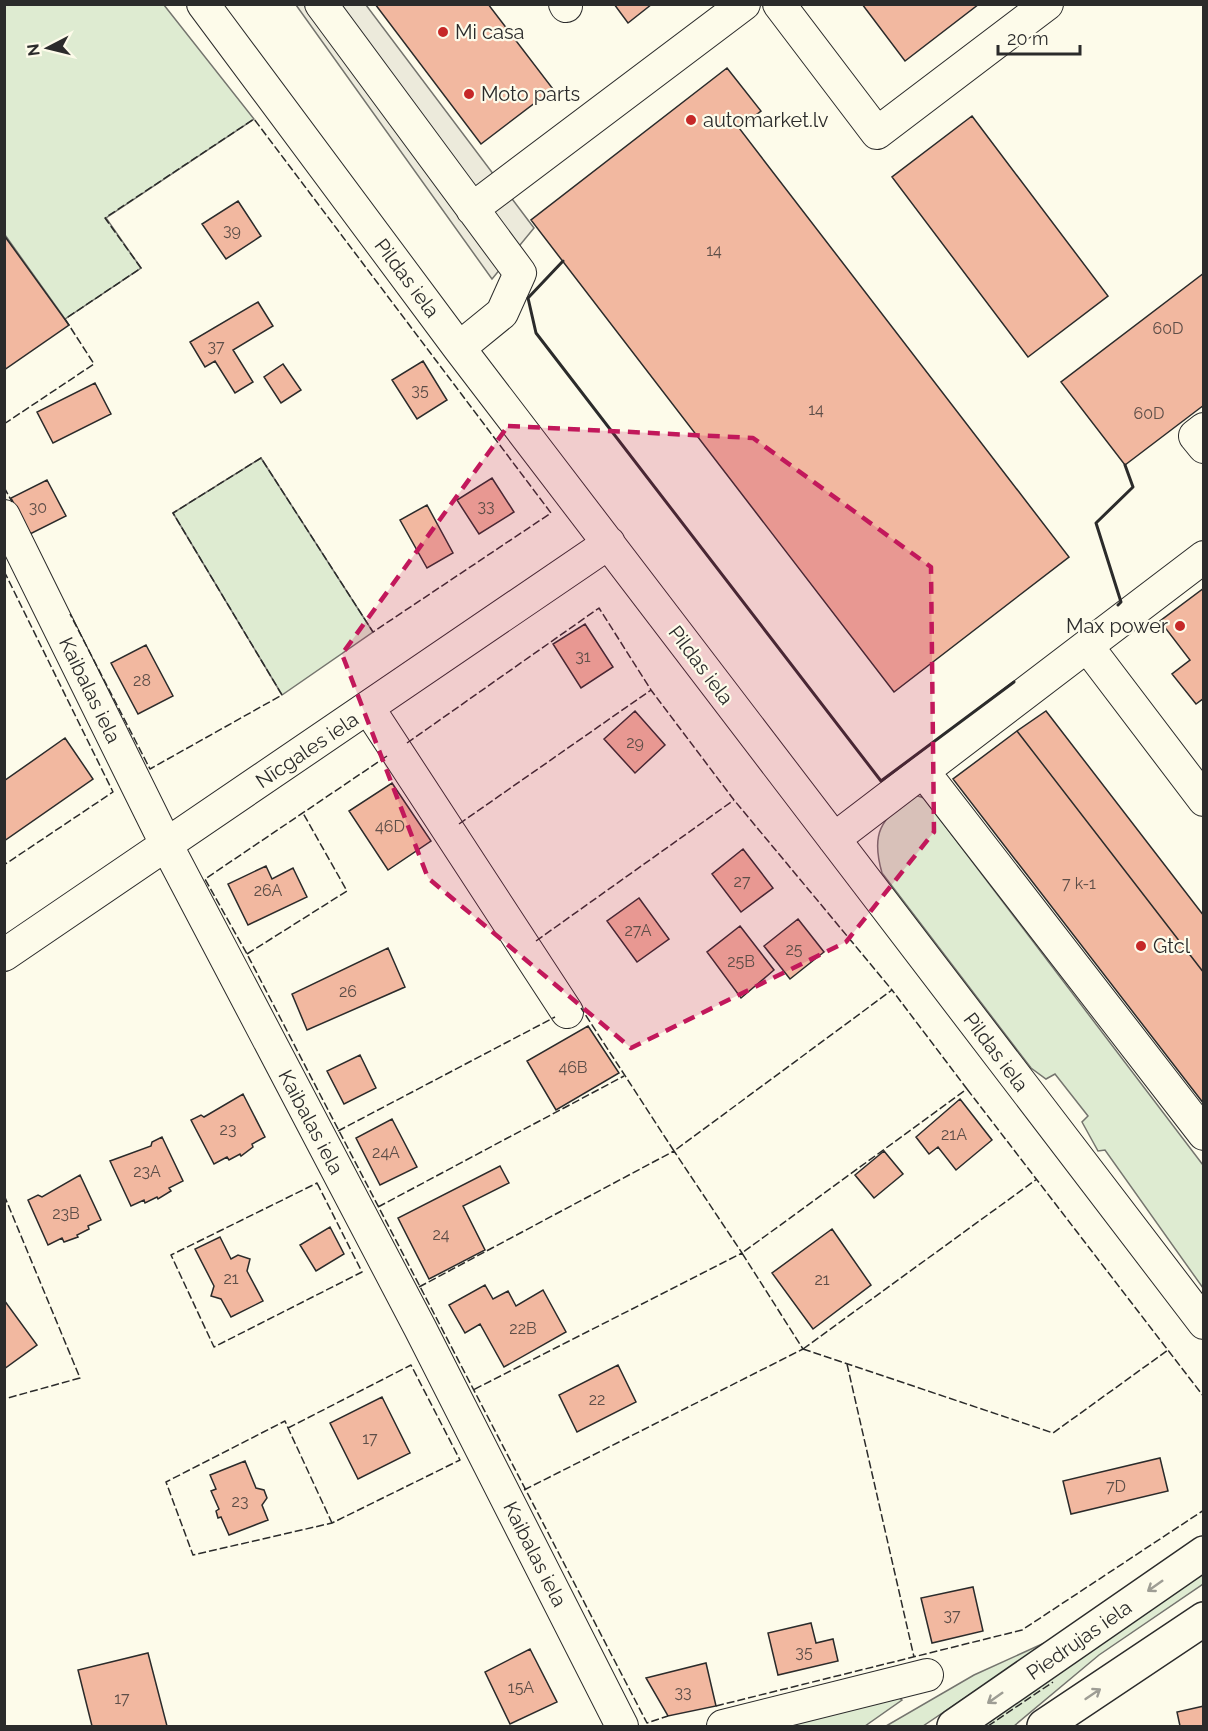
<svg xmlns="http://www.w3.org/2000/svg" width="1208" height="1731" viewBox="0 0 1208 1731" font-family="Raleway,sans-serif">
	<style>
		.green { fill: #deebd1; stroke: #74746e; stroke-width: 1.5 }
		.parking { fill: #eceadb; stroke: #74746e; stroke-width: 1.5 }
		.building { fill: #f2b8a0; stroke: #2b2b2b; stroke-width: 1.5 }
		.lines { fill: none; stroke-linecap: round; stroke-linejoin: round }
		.minor-casing { stroke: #2b2b2b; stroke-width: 34 }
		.major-casing { stroke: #2b2b2b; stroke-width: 36 }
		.minor { stroke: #fdfbea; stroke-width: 32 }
		.major { stroke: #fdfbea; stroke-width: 33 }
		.fence { stroke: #2b2b2b; stroke-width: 1.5; stroke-dasharray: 8 3; stroke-linecap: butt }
		.wall { stroke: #2b2b2b; stroke-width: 3 }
		.oneway { stroke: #9e9d94 }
		.marked { fill: #c2185b; fill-opacity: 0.2; stroke: #c2185b; stroke-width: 4.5; stroke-dasharray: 12 8; stroke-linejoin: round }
		.poi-dot { fill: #c62828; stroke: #fdfbea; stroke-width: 2 }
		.labels { text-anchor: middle; stroke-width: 4.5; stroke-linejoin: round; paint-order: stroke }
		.number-label { font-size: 16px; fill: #5d4e48 }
		.poi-label { font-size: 20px; fill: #2b2b2b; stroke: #fdfbea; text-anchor: start }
		.street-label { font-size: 20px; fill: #2b2b2b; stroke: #fdfbea }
	</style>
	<rect width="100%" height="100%" fill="#fdfbea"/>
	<path class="green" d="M5,5h159l90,114 -148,99 35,50 -76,51 -60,-84z
		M261,458l112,174 -91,63 -109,-182z
		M912,794l12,4 279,367v123l-98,-138 -7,1 -16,-29 6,-6 -33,-42 -9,5 -15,-11 -149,-195c-12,-42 0,-52 30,-79z
		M1203,1574v10l-104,71 -85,71h-36z
		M1051,1640l-128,86h-37l88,-51z
		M893,1694l9,6 -37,26h-105z"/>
	<path class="parking" d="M296,5h70l168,223 -42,51z"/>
	<path class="building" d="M375,4h113l65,85 -72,55z
		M614,4h38l-24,19z
		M862,4h117l-74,57z
		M727,68l34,43 -22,17 330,429 -175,135 -363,-472z
		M972,116l136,180 -80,61 -136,-180z
		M238,201l23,35 -35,23 -24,-35z
		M6,238l63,87 -65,45v-131z
		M1204,273v132l-79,60 -64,-83z
		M258,302l15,24 -40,24 20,32 -18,11 -20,-32 -10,6 -15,-25z
		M423,361l24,39 -30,19 -25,-39z
		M283,364l18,26 -20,13 -17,-26z
		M95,383l16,31 -58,29 -16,-31z
		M492,478l22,34 -35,22 -22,-34z
		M47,480l19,36 -36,18 -19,-36z
		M427,505l26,48 -26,15 -27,-48z
		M1204,588v110l-8,6 -24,-30 18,-14 -30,-39z
		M585,624l28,43 -32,21 -28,-44z
		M146,645l27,51 -35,18 -27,-51z
		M635,711l30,34 -30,28 -31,-34z
		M1046,711l158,205v57l-187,-242z
		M1017,731l187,242v131l-251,-325z
		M65,738l28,41 -89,62v-60z
		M392,783l39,58 -43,29 -39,-59z
		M743,849l30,39 -32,24 -29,-38z
		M266,866l6,13 21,-11 14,29 -59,28 -20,-41z
		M639,898l30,41 -32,23 -30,-41z
		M798,919l26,33 -34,27 -26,-33z
		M740,926l34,44 -33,28 -34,-46z
		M388,948l17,39 -98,43 -15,-36z
		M588,1026l31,47 -63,37 -29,-49z
		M360,1055l16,33 -32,16 -17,-33z
		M243,1094l22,43 -13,7 1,3 -12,9 -1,-2 -11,6 -2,-3 -13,7 -23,-44 10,-5 3,2z
		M960,1099l32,41 -36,30 -18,-23 -9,7 -13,-17z
		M392,1119l25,48 -37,18 -24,-47z
		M162,1137l21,44 -14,7 2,3 -13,8 -1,-2 -12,6 -1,-3 -13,6 -21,-45 41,-15 1,-4z
		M884,1151l19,23 -29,24 -19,-23z
		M500,1166l9,17 -46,23 22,44 -56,29 -31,-61z
		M80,1175l21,45 -13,6 1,3 -12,6 1,2 -14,5 -2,-4 -14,7 -20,-45 10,-5 4,2z
		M330,1227l14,27 -28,17 -16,-26z
		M832,1229l39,56 -58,44 -41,-56z
		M220,1237l11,22 7,-4 12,4 -3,12 16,30 -32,16 -10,-18 -10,-3 3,-10 -19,-37z
		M485,1285l8,14 15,-8 8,15 27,-16 23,42 -62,35 -24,-43 -15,9 -16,-28z
		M4,1300l33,45 -33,24z
		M618,1365l18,37 -59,30 -18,-37z
		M382,1397l28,56 -52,26 -28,-56z
		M1160,1458l8,33 -97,23 -8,-33z
		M245,1461l11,27 8,2 3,8 -5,7 6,15 -39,15 -8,-18 -3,1 -2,-7 3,-2 -8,-18 5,-2 -6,-14z
		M973,1587l10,44 -51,12 -11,-45z
		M811,1623l5,20 17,-4 5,22 -60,14 -10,-42z
		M530,1649l27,53 -47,22 -25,-52z
		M148,1653l19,73h-75l-14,-56z
		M706,1663l10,43 -48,10 -22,-38z
		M1204,1706v20h-24l-3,-14z"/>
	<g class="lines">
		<g class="minor-casing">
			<path id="minor" d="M203,4l256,344 745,975
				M321,4l199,269 -18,40 -43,35
				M565,4l1,2
				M779,4l98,129 170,-129
				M472,209l272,-205
				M1204,429l-9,7 9,11
				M4,516l162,328 254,484 202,398
				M1204,557l-117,89 117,154
				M369,709l198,303
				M923,771l281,363
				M834,839l253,-193
				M4,955l605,-412
				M723,1726l204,-51"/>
		</g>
		<g class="major-casing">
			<path id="major" d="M954,1726l250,-173
				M1044,1726l160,-107"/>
		</g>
		<use href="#minor" class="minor"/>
		<use href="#major" class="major"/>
		<path class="fence" d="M4,424l90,-60 -29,-45 76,-51 -36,-50 149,-99 297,394 -178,119 -112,-174 -88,55 109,182 -132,74 -80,-155
			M4,487l8,15
			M4,571l109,221 -109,73
			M407,743l192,-135 52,82 83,110 158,190
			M387,756l-182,123 42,75 400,769 21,-7
			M459,824l192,-134
			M536,941l198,-141
			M247,954l100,-63 -44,-78
			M967,1089l237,308
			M338,1131l217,-114
			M317,1183l45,89 -148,75 -43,-92z
			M4,1195l76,183 -76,21
			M378,1207l246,-131
			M419,1287l255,-136 68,102 -269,137
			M803,1349l250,84 115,-83
			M803,1349l234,-170
			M847,1364l67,293
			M288,1428l123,-63 49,95 -128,63 -139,32 -27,-73 119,-61 3,7 44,95
			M524,1490l279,-141 -61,-96 225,-164 -75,-99 -218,161 -93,-143
			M716,1706l306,-76 182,-120
			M988,1726l65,-44"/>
		<path class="wall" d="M563,261l-35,37 8,35 345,448 133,-99
			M1118,605l3,-3 -25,-79 37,-36 -8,-22"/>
	</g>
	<defs><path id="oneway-shaft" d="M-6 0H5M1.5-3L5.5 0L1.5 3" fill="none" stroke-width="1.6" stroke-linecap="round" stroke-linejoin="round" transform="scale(1.5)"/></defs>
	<g class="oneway">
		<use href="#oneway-shaft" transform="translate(1155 1586) rotate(145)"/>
		<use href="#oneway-shaft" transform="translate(1093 1694) rotate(-34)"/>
		<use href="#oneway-shaft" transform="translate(995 1698) rotate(145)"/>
	</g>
	<path class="marked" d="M508,426l245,12 178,129 3,265 -88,110 -215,106 -203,-170 -86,-224z"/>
	<g class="poi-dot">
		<circle cx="443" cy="32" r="6"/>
		<circle cx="469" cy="94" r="6"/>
		<circle cx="691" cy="120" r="6"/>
		<circle cx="1180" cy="626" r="6"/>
		<circle cx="1141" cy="946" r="6"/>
	</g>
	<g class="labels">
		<g class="number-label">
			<text x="232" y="236">39</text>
			<text x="714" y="256">14</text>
			<text x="1168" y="334">60D</text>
			<text x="216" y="352">37</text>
			<text x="420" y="396">35</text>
			<text x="816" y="415">14</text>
			<text x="1149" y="419">60D</text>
			<text x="486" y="512">33</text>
			<text x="38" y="513">30</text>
			<text x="583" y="662">31</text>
			<text x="142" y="686">28</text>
			<text x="635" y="748">29</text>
			<text x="390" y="832">46D</text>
			<text x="742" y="887">27</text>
			<text x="1079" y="889">7 k-1</text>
			<text x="268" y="896">26A</text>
			<text x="638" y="936">27A</text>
			<text x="794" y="955">25</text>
			<text x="741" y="967">25B</text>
			<text x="348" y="997">26</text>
			<text x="573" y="1073">46B</text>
			<text x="228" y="1135">23</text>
			<text x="954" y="1140">21A</text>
			<text x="386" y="1158">24A</text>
			<text x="147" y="1177">23A</text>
			<text x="66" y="1219">23B</text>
			<text x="441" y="1240">24</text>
			<text x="231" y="1284">21</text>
			<text x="822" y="1285">21</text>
			<text x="523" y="1334">22B</text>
			<text x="597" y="1405">22</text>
			<text x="370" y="1444">17</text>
			<text x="1116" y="1492">7D</text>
			<text x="240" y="1507">23</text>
			<text x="952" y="1621">37</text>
			<text x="804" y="1658">35</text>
			<text x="521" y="1693">15A</text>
			<text x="683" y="1698">33</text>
			<text x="122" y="1704">17</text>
		</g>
		<g class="poi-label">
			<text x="455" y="39">Mi casa</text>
			<text x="481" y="101">Moto parts</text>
			<text x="703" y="127">automarket.lv</text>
			<text x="1168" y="633" text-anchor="end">Max power</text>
			<text x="1153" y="953">Gtcl</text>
		</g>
		<g class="street-label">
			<text transform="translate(407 278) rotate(53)" y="7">Pildas iela</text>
			<text transform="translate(701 665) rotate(53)" y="7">Pildas iela</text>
			<text transform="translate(90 690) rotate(64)" y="7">Kaibalas iela</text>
			<text transform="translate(307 750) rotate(-34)" y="7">Nīcgales iela</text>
			<text transform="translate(996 1052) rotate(53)" y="7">Pildas iela</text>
			<text transform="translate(311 1122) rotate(62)" y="7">Kaibalas iela</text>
			<text transform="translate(535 1554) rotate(63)" y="7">Kaibalas iela</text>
			<text transform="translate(1079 1640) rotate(-35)" y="7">Piedrujas iela</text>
		</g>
	</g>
	<rect width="1208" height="1731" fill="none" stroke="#2b2b2b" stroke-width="12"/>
	<g transform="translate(48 48) rotate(263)" stroke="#fdfbea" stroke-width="4.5" paint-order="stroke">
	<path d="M0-4.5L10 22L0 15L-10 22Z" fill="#2b2b2b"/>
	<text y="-9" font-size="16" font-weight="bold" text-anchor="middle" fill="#2b2b2b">N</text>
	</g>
	<path d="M998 45v9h82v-9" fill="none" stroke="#2b2b2b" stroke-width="3"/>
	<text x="1007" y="45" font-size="18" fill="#2b2b2b" stroke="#fdfbea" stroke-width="4.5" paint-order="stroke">20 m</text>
</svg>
